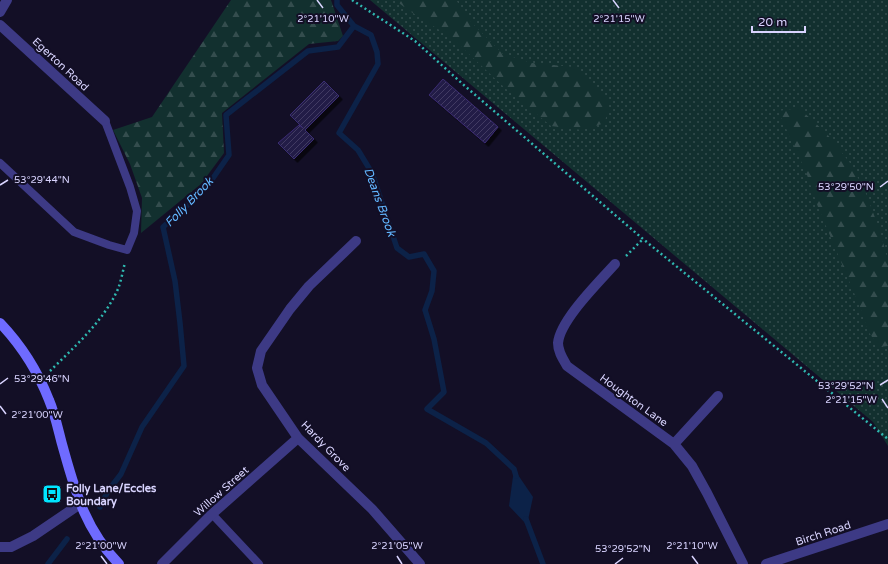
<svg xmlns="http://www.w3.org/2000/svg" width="888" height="564" viewBox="0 0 888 564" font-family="'Varela Round',sans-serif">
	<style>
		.grass { fill: url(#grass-dots) }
		.forest { fill: url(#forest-firs) }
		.water { fill: #0c2248 }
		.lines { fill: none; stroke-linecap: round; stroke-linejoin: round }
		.stream { stroke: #0c2248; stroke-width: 5.5 }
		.building { fill: url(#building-hatch); stroke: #3b2d73; filter: url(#shadow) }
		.path { stroke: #2fb8b0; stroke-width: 2.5; stroke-dasharray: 2 3; stroke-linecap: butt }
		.service { stroke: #3d3a85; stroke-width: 8 }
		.minor { stroke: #3d3a85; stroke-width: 10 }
		.secondary { stroke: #6f6bff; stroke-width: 10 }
		.ticks { fill: none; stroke: #d9d4ff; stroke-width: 1.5 }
		.labels { text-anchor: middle; stroke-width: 4; stroke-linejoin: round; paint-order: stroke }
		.street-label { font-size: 11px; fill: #d9d4ff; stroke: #130f26 }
		.poi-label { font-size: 11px; font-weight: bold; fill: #d9d4ff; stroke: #130f26; text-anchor: start }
		.water-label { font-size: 12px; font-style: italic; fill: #62b6ff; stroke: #130f26 }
		.ticks-label { font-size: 10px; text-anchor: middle; fill: #d9d4ff; stroke: #130f26; stroke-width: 4; stroke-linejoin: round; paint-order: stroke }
	</style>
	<defs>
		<pattern id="grass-dots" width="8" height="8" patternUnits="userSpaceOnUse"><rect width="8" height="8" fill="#12302f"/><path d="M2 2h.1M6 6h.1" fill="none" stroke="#344d4e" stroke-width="1.8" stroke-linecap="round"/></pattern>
		<pattern id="forest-firs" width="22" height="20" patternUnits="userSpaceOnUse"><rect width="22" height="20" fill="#12302f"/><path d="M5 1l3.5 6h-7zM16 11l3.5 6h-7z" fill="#344d4e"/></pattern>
		<pattern id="building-hatch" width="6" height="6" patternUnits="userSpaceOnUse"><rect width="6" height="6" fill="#241b47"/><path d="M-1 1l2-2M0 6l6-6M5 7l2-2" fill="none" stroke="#433b63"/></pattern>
		<filter id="shadow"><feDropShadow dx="3.5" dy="3.5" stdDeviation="0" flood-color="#0009"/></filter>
	</defs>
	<rect width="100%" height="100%" fill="#130f26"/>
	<path class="grass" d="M370,0h518v446l-15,-24z"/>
	<path class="forest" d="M231,0h100l12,36 -5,5 -29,3 -87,69 2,40 -23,31 -60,49 1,-35 -12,-34 -17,-34 39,-13z
		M395,0h61l16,23 31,31 29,9 41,4 36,33 -4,23 -23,7 -31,-4 -46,-38 -53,-50 -44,-28z
		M799,108l28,26 23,29 15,28 15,40 8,30v85l-9,1 -11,-16 -8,-24 -42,-100 -12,-35 -28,-61z"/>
	<path class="water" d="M514,469l19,28 -6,28 -18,-19z"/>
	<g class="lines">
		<path class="stream" d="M354,26l17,9 6,17 1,12 -39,69 19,17 14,23 25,75 12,9 15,-3 10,17 -2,20 -7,19 9,29 10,53 -17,17 59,34 28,26 2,7
			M100,507l8,-16 13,-17 21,-47 42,-61 -4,-43 -5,-42 -12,-54 30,-27 18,-19 18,-26 -3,-40 82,-64 30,-4 16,-21 -17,-21v-5
			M526,519l17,45
			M48,564l19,-25"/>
	</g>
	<path class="building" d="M443,79l55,48 -13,16 -56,-48z
		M324,81l15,15 -34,34 9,9 -20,20 -16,-16 21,-18 4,3 -13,-13z"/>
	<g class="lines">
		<path class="path" d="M352,0l63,41 51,46 177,152 245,200
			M626,256l17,-17
			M50,371c25,-25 53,-49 68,-82 3,-8 5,-18 7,-27"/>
		<path class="service" d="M0,163l74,69 35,13 18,5 7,-17 3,-22 -7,-24 -25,-66
			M212,514l47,50"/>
		<path class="minor" d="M0,12l7,-12
			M0,25l105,96
			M356,241l-47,45 -19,23 -29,42 -4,17 5,17 36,53 74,71 48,55
			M615,264c-16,18 -55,56 -57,79 0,9 5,16 9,23l107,78 18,22 15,27 36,71
			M674,444l44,-48
			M0,547h11l22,-11 47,-32
			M162,564l50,-50 86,-76
			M766,564l122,-40"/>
		<path class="secondary" d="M0,323c21,22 38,49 49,77 6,14 9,29 13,44 13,46 22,84 57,120"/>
	</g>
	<path class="ticks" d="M317,0l6,8M613,0l6,8M0,185l8,-5M880,187l8,-6M0,384l8,-6M880,385l8,-5M882,399l6,9M0,406l6,8M101,556l6,8M397,556l5,8M692,556l6,8M615,564l8,-6"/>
	<defs>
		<g id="bus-square" transform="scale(1)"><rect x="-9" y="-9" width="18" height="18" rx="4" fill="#00e5ff" stroke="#130f26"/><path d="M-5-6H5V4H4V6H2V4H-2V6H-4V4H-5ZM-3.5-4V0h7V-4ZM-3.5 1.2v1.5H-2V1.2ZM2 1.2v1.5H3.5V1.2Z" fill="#111"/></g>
	</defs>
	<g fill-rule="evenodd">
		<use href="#bus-square" x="52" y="494"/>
	</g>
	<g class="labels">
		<g class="street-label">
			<text transform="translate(61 64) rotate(43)" y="4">Egerton Road</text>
			<text transform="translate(634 400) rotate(36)" y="4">Houghton Lane</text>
			<text transform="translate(326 446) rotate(46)" y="4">Hardy Grove</text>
			<text transform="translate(221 491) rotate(-42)" y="4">Willow Street</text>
			<text transform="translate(823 533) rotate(-18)" y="4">Birch Road</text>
		</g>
		<g class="poi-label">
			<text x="66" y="492">Folly Lane/Eccles<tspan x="66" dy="13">Boundary</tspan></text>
		</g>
		<g class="water-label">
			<text transform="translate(189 202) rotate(-46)" y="4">Folly Brook</text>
			<text transform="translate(380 202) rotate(70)" y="4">Deans Brook</text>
		</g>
	</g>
	<g class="ticks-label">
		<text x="323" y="22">2°21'10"W</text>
		<text x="619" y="22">2°21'15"W</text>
		<text x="42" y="183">53°29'44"N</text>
		<text x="846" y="190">53°29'50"N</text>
		<text x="42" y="382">53°29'46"N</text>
		<text x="846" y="389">53°29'52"N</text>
		<text x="851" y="403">2°21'15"W</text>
		<text x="37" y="418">2°21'00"W</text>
		<text x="101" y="549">2°21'00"W</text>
		<text x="397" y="549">2°21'05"W</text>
		<text x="692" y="549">2°21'10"W</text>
		<text x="623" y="552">53°29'52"N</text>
	</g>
	<path d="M752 26v6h53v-6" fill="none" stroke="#d9d4ff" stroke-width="2"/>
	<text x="758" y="26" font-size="12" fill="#d9d4ff" stroke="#130f26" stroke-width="3" paint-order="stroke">20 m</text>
</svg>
